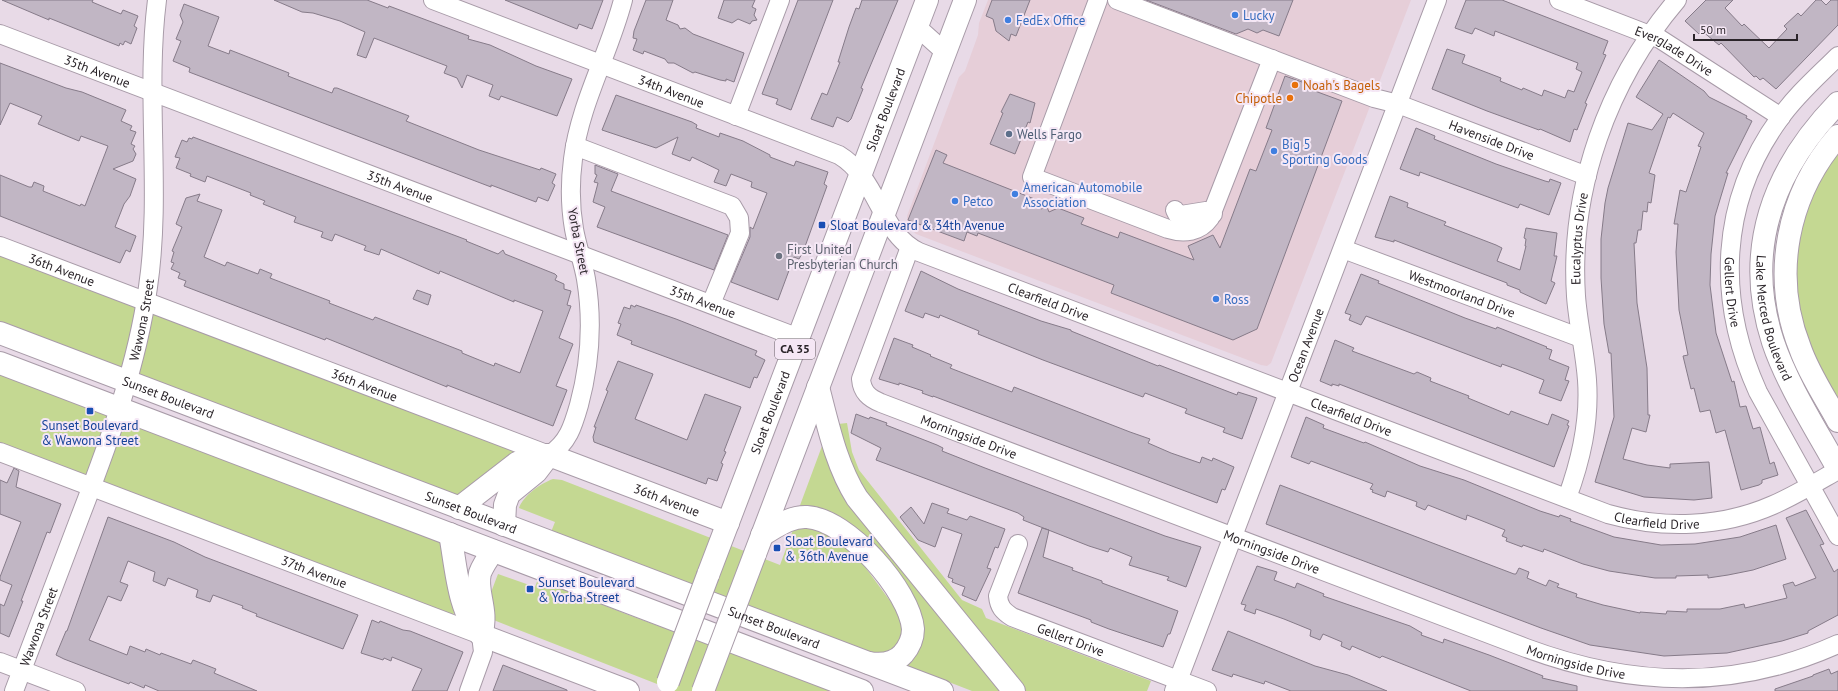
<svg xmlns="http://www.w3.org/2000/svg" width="1838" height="691" viewBox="0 0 1838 691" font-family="'PT Sans',sans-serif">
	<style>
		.commercial { fill: #e6ced8 }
		.green { fill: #c4d892 }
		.building { fill: #c1b6c4; stroke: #867b89 }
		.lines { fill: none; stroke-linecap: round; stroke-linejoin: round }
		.minor-casing { stroke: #a89ba8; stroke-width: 20 }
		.major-casing { stroke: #a89ba8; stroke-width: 24 }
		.minor { stroke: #fff; stroke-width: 18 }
		.major { stroke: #fff; stroke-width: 22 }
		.major-bridge-casing { stroke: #a89ba8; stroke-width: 24; stroke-linecap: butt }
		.major-bridge { stroke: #fff; stroke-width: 22 }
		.shop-dot { fill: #3f7fe0; stroke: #f5e7f5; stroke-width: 1.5 }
		.food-dot { fill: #e8710a; stroke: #f5e7f5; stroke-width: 1.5 }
		.service-dot { fill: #5c6f8a; stroke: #f5e7f5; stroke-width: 1.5 }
		.transit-dot { fill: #1a4fb4; stroke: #f5e7f5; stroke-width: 1.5 }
		.worship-dot { fill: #6b7280; stroke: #f5e7f5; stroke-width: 1.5 }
		.labels { text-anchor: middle; stroke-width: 4; stroke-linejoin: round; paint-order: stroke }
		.shield { fill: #f5e7f5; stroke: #685f67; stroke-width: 1 }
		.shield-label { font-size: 12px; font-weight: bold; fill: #2b252a }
		.shop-label { font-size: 13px; fill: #366cbe; stroke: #f5e7f5; text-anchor: start }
		.street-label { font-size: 13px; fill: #2b252a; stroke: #f5e7f5 }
		.food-label { font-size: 13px; fill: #c56008; stroke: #f5e7f5; text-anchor: start }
		.service-label { font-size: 13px; fill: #4e5e75; stroke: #f5e7f5; text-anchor: start }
		.transit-label { font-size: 13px; fill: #164399; stroke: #f5e7f5; text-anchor: start }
		.worship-label { font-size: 13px; fill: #5b616d; stroke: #f5e7f5; text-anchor: start }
	</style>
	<rect width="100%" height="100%" fill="#e8dae7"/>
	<path class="commercial" d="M988,0h423l-140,363 -4,3 -6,-1 -345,-131 -3,-3 -6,-10v-5l52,-139 6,-6 13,-36 1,-12z"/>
	<path class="green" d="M1838,151v247c-10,-17 -21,-35 -28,-54 -26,-71 -13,-131 28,-193z
		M0,246l520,198 -3,11 -58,53 -459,-175z
		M0,363l450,171 14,74 -22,12 -442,-168z
		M847,423l5,29 7,18 103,130 20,9 4,9 165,63 -4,10h-123l-160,-199 -14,-22 -12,-46z
		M825,438l182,253h-35l-67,-26 15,-17 -52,-108 -28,-23 -20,-8 -13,-3 -8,2z
		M553,479l9,1 218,85 13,-35 17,-3 14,3 33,26 39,53 6,12 1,13 -2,8 -12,10 -15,1 -323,-121 4,-10 -36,-14c4,-12 22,-25 34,-29z
		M498,574l37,13 3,-8 88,35 209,77h-160l-184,-72 -1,-24z"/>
	<path class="building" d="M2,0h91l-1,2 29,12 2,-4 15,6 -4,10 3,2 -6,16 -6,-3 -2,4 -3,-2 -1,3 -70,-28v2z
		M274,0h93l21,8 1,-2 80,30 -1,3 22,6 46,21 36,13 -15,37 -56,-20 -2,4 -10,-4 4,-11 -26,-10 -5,13 -5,-10 -13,-5 3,-7 -73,-28 -8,20 -9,-3 8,-23 -25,-11 -27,-8 -11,-1z
		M505,0h98l-11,29 -13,-5 -2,5z
		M646,0h27l-7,20 12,5 2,4 5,-1 8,6 51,19 -10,29 -8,-3v2l-6,-1 -25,-8 -2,1 -19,-10h-6l-3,-4 -21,-8 -1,3 -10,-4 4,-11 -4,-1 1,-7z
		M724,0h31l-3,7 4,2 -2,6 3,5 -5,1 -2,3 -12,-5 -6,4 -14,-5z
		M798,0h35l-42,110 -15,-6 2,-5 -16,-5z
		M862,0h36l-37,88 2,1 -12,30 -3,3 -11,-5 -4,10 -22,-8 11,-26 5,2 13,-33h-2l11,-35 7,-19 3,1z
		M992,0h38l-14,36 -5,-2 -2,7 -13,-10 -3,-12 -7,-3z
		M1146,0h147l-14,36 -16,-6 -6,3 -9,-4 -12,5z
		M1466,0h36l106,41 -5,13 3,1 -21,48 2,1 -10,26 -3,-1 -4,13 -30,-13 -1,1 -52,-19 -55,-22 15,-40 18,6 -3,8 39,15 -1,3 22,9 1,-2 19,8 2,-6 21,8 3,-8 6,2 8,-20 -6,-3 2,-6 -83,-32 -1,5 -19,-8 -3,6 -17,-6z
		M1706,0h27l-8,8 17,18 2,-2 25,24 18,-19 -3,-3 14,-13 3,3 15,-16h5l5,5 5,-5h7v25l-62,64 -13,-11 -3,2 -4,-4 -2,1 -33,-34 -2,2 -17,-14 -3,3 -14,-13z
		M184,4l35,13 -11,29 21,8 1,-4 59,23 -1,3 44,17 2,-5h3l72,28 -3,5 73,29 61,20 1,-2 15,6 -4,9 3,2 -7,16 -10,-4 -2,5 -37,-14 -8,-3v2l-302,-115 1,-4 -17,-7 8,-20 -5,-2 7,-17 -3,-7z
		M1659,60l45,31 5,6 38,19 -1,2 6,3 -26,52h2l-13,43 -4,38 -1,31 6,48 16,49 2,-1 6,26 6,-1 7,23 7,-2 10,37 4,-2 4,13 -16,5v3l-3,2 -18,5 -16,-60 -9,3 -6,-23 -10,2 -6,-24 -3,1 -8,-33 5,-1 -9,-45 -3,-58 2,-28h-4l6,-34 6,2 15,-45 -3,-1 6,-13 -31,-20 -3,5 -2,-1 -19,56 6,2 -4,28 -3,-1 -1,10 -4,-1 -2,19h-3l-2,13h-2l3,60 10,65 1,47h2l-4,17 -14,-4 -9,31 24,6 23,3v-4l39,-2 3,36 -18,2 -50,-3 -49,-15 19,-65 -3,-64h-2l-5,-29 -3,-46v-39l4,-36 3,-15 20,-65 24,7 11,-16 -27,-17z
		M0,63l66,25 16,4 44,18 -5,11 11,5 -2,4 6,2 -5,12 4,2 -2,3 3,5 -3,7 -20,8 23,10 -6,17 -6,8 -9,23 21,9 -6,16 -4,-2 -6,13 -120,-47v-41l29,12h3l2,-5 10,4 -1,5 37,15 1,-2 4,2 23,-60 -27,-10 -2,5 -41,-17 4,-8 -32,-13 -10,22z
		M1285,76l20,7 -1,4 38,14 -85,228 -24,11 -122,-47 3,-8 -136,-52 -1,3 -10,-4 -3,9 -56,-21 28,-70 11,5 -4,8 94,37 4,9 6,-2 2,5 9,-4 26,10 -3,6 37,14 2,-6 74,28 -6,-14 25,-11 7,13 30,-79 6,2 16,-41 -6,-2z
		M1010,94l25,9 -5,20 -2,-1 -13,32 -25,-10 13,-31 -2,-1z
		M616,95l76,27 5,3 -1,3 23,9 1,-4 23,8 27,14v2l24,9 2,-5 32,11 -4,12 3,2 -24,66 -4,7 -5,-2 -16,43 -47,-18 19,-45v-10l3,2 14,-36 -16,-6 1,-5 -21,-8 -5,12 -12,-4 5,-12 -27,-13 -2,4 -18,-7 6,-17 -22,11 -54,-18z
		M1416,128l19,8 -1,3 62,25 49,17 4,1 1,-3 11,4 -12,32 -29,-11 -2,4 -98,-36 -1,4 -19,-7z
		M193,137l274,103 -1,1 32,13 5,-4 2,4 50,20 2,2 -2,4 9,4v5l7,2 -4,14 4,1 -12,32 14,6 -17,42 11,4 -14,36 -106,-41v2l-121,-49 -1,2 -141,-54 2,-5 -8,-3 2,-5 -9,-4 3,-6 -3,-1 3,-10 -2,-1 10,-24 -6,-3 10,-26 14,-4 -3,7 25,9 -18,47 21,9 2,-4 31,12 2,-5 12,5 -2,4 60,23 -1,2 44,17 2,-3 87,34v2l32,13 1,-3 25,10 23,-62 -29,-11v2l-74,-31 -1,3 -58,-25 -2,6 -15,-5 2,-4 -31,-12 -3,7 -11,-4 2,-5 -29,-10 2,-5 -33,-13 2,-3 -15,-6 1,-2 -44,-17 -2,6 -15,-6 1,-2 -15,-6 4,-10 -5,-1 7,-17 5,2 2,-4 3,1z
		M595,165l23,9 -7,17 117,44 -14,35 -117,-43 8,-20 -12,-5 5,-19 -4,-1 3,-7 -2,-1z
		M1390,196l18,7 -1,4 39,15 -2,3 52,20 6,3 -5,13 23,9 6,-24h-1l1,-7 -2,-1 2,-10 31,5 -3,23h3l-6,25 4,2 -9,21 -26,-12v-2l-13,-5v-2l-113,-43v2l-19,-5z
		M921,271l37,18 83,32 30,9v1l87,35 1,-1 78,30 1,-3 19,6 -15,41 -19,-7 2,-4 -40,-15 2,-4 -42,-16 -2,4 -100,-37 -65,-26 1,-3 -39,-16 -1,3 -14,-5 -2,5 -18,-7z
		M1361,274l18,7 -1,2 87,35 31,11 1,-2 50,20 -1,1 6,2 -3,9 20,8 -4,13 4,1 -8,20 -22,-8 5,-13 -28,-11 -14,-5 -1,3 -135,-51 -5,9 -12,-5 2,-5 -6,-2z
		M417,290l14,5 -3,10 -15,-6z
		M631,305l4,2 1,-2 40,14 81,32 -2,4 10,5 -8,18 -3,-1 -4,11 -119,-44 1,-3 -15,-6 4,-11 -3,-1 6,-16 6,2z
		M894,338l19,7 -1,2 19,8 -1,1 22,9 -2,3 62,24 2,-5 116,45 20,7 -2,4 23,10 29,10 2,-6 10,4 1,-3 21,9 -9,23 -3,-1 -5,14 -284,-107v1l-11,-4 1,-2 -24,-8v2l-20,-6z
		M1335,340l19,8 -2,3 62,23 3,-2 14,6 -1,3 39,15 -1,2 41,17 2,-4 37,14 4,-11 17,7 -2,4 2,1 -15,41 -215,-83v2l-7,-2v2l-12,-5z
		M618,361l35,13 -18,45 52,21 18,-46 36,13 -17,44 2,1 -5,11 2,1 -6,17 -9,-3 -2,6 -112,-42 -1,-5 3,-10h-2l14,-36 -2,-1z
		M856,414l13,5 1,-2 17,6 -1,2 51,20 6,3 -1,3 43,17 180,68 36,11 -15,40 -19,-7 2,-3 -40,-12 3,-8 -22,-9 -2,4 -19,-6 -66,-26 1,-3 -6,-4 -142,-53 5,-12 -30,-15z
		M1306,417l18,8 -1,3 41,15 1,-1 55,24 44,14 76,31 19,6 1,-2 11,4 -1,2 44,16 47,8 34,-1 45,-7 36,-12 10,34 -33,11 -25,5 -20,3v-3l-32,1v2h-21l-46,-7 -26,-7 -39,-15 -1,3 -20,-7 -1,2 -16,-6 1,-3 -5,-2 3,-6 -25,-10 -13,-5 -1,5 -38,-15 -3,5 -9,-4 1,-4 -30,-11 -2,6 -13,-5 1,-2 -3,-1 3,-5 -62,-23 -2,3 -18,-7z
		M14,468l5,3 -3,16 45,17 -11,29 -3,-1 -26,69h2l-14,36 -9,-4v-29l4,2 8,-21 -12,-5v-3l21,-55 -21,-8v-34l7,3z
		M1280,485l234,89h2l3,-6 10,4 -2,6 19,8 3,-6 10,4 -2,3 20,7 -1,3 27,8 37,8v-1l26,2 1,-3 20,1v-3h33l24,-5 1,4 42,-10 -4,-13 10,-3 2,4 21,-8 -30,-60 20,-8 18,34 -4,1 14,27 4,-3v46l-30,16v2l-26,8 -55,12 -63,3 -74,-11 -49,-17 -275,-104z
		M932,503l17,6 -2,4 20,7 3,-4 35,13 -7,19 -3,-1 -8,21 4,1 -15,32 -14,-6 3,-8 -13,-5 1,-3 -5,-2 14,-43 -20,-7 -7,20 -17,-7 -18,-23 11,-10 13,17z
		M108,517l66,25 31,15 153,58 -15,34 -87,-33 1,-2 -15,-6 1,-2 -30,-11 -3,7 -14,-5 2,-7 -30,-12 -3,8 -12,-5 2,-9 -27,-11 -8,21 8,3 -7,16 -13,-5 -19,44 38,15 3,-9 15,6 1,-3 14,6 1,-2 30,11 2,-4 23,9 -2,4 43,18h-98l-14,-6 -1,3 -14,-6 -1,2 -65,-25 -8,-4 10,-24h1z
		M1042,528l7,2 -6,27 30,11 -1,2 30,11v2l76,28 -8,23h-2l-5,13 -54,-18 -18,-7v-2l-73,-27z
		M1257,566l20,6 -3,8 21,8 2,-5 27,11 -1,2 87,30 12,7 -1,2 22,8 1,-4 45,16 54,21 -1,2 35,8v5h-106l-89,-35 -2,2 -28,-12 -2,4 -9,-4 1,-4 -19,-8 -3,6 -10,-4 1,-6 -27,-11 -28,-10 -1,5 -11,-4 2,-5 -5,-1z
		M372,620l7,3 1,-2 23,9 7,1 53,21 -16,39h-35l10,-22 -30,-12 -1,4 -7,-3 -1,2 -22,-7z
		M1228,631l87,35 33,9 39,16h-96l-26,-10 -1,3 -31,-10 -1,3 -20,-7z
		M503,665l64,25v1h-74z
		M1829,669l2,5 7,-3v20h-63v-2l38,-13v-1z"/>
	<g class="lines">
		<g class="minor-casing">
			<g id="minor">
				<path id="s1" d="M433,0l406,155c40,24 41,79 80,97l689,262c54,15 113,14 165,-9 23,-10 44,-23 65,-35"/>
				<path d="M1098,0l-66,177 136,52c16,5 32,3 42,-11l62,-159"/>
				<path id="s2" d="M1117,0l257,98 24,6 189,72"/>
				<path id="s3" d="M1559,0l101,39 121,78"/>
				<path d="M917,27l29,26"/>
				<path id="s4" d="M0,34l799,304"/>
				<path id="s5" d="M1838,56c-20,20 -42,39 -58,62 -61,84 -64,181 -22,274l80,144"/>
				<path d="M736,116l44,-116"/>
				<path d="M575,146l157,60 7,12 1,15 -29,71"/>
				<path d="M1175,210l2,4 4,1 25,-4 7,3"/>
				<path id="s6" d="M0,246l549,209c19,-12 24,-29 30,-50 11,-41 14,-84 7,-126 -3,-17 -9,-33 -12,-50 -4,-23 -4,-47 -1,-70 7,-56 36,-105 50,-159"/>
				<path id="s7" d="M910,247l-49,132c1,13 8,19 20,24l645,245c105,39 208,43 312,-4"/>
				<path id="s8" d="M1343,249l238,89"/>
				<path id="s9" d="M0,452l481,183 2,17 -14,39"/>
				<path id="s10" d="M1567,498c14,-38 23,-76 20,-118 -2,-28 -9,-56 -11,-84 -7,-107 32,-215 101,-296"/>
				<path id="s11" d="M1018,544l-20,52c1,11 5,15 14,21l195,74"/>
				<path d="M0,662l76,29"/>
				<path id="s12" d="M14,691c22,-58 44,-116 66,-174 29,-75 57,-151 68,-230 14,-95 -3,-192 9,-287"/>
				<path id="s13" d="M1174,691l263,-691"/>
			</g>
		</g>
		<g class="major-casing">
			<g id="major">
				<path id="s14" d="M1838,103c-65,67 -95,147 -65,239 14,42 43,87 65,127"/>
				<path d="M1838,136c-51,59 -67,139 -38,212 9,26 25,49 38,73"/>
				<path id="s15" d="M0,333l942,358"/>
				<path d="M0,363l862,328"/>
				<path d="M818,387c10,38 18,78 39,111l157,193"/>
				<path id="s16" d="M459,508l58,-45 15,-7 17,-1 179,68"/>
				<path d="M504,525l1,-20 4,-11 27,-22 13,-17"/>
				<path d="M450,534c6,31 8,79 31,101l147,56"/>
				<path d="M762,535c14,-8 28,-19 45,-18 40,2 103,74 106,112 0,9 -4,18 -10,25 -9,10 -21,11 -34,9"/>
				<path d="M755,554l210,-554"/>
				<path id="s17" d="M708,575l219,-575"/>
				<path d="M481,635c8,-25 -6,-43 -1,-62 3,-8 8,-15 13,-22"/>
			</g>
		</g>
		<use href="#minor" class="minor"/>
		<use href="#major" class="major"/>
		<g class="major-bridge-casing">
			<path id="major-bridge" d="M668,682l40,-107
				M703,691l52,-137"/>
		</g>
		<use href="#major-bridge" class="major-bridge"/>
	</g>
	<g class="shop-dot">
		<circle cx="1235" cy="15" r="4"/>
		<circle cx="1008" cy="20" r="4"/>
		<circle cx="1274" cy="151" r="4"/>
		<circle cx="1015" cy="194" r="4"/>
		<circle cx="955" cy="201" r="4"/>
		<circle cx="1216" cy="299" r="4"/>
	</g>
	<g class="food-dot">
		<circle cx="1295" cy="85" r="4"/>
		<circle cx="1290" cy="98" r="4"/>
	</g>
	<circle class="service-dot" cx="1009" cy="134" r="4"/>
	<g class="transit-dot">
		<rect x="818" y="221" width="8" height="8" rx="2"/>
		<rect x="86" y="407" width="8" height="8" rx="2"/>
		<rect x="773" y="544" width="8" height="8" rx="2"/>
		<rect x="526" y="585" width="8" height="8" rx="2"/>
	</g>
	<circle class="worship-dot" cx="779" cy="256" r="4"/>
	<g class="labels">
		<rect class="shield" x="775" y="339" width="40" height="20" rx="3"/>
		<g class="shield-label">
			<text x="795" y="353">CA 35</text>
		</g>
		<g class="shop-label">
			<text x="1243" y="20">Lucky</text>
			<text x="1016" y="25">FedEx Office</text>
			<text x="1282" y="149">Big 5<tspan x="1282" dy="15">Sporting Goods</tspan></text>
			<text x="1023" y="192">American Automobile<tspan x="1023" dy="15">Association</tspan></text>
			<text x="963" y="206">Petco</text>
			<text x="1224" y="304">Ross</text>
		</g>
		<g class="street-label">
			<text dy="5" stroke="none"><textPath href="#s3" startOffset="126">Everglade Drive</textPath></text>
			<text dy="5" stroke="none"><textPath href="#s4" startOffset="104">35th Avenue</textPath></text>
			<text dy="5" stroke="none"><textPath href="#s1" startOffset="255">34th Avenue</textPath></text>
			<text dy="5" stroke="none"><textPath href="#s17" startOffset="498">Sloat Boulevard</textPath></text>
			<text dy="5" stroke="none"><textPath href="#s2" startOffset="400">Havenside Drive</textPath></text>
			<text dy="5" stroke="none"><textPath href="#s4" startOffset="428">35th Avenue</textPath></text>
			<text dy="5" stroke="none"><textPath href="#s10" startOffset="263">Eucalyptus Drive</textPath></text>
			<text transform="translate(579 241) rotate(79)" y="5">Yorba Street</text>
			<text dy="5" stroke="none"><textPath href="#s6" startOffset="66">36th Avenue</textPath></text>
			<text dy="5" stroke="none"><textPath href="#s5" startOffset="270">Gellert Drive</textPath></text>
			<text dy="5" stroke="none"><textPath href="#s8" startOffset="127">Westmoorland Drive</textPath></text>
			<text dy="5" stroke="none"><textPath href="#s4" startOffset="752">35th Avenue</textPath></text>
			<text dy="5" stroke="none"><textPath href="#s1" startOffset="701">Clearfield Drive</textPath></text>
			<text dy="5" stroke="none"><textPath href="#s14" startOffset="238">Lake Merced Boulevard</textPath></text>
			<text dy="5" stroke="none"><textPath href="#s12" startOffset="393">Wawona Street</textPath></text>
			<text dy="5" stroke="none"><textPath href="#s13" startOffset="370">Ocean Avenue</textPath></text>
			<text dy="5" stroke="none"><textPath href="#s6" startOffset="390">36th Avenue</textPath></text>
			<text dy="5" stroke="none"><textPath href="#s15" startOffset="180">Sunset Boulevard</textPath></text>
			<text dy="5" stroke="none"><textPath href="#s17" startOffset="174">Sloat Boulevard</textPath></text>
			<text dy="5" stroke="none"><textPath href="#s1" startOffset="1025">Clearfield Drive</textPath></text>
			<text dy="5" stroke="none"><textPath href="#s7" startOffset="268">Morningside Drive</textPath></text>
			<text dy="5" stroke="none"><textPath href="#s16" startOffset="233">36th Avenue</textPath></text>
			<text dy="5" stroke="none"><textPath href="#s15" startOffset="504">Sunset Boulevard</textPath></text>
			<text dy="5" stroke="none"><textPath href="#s1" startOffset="1349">Clearfield Drive</textPath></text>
			<text dy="5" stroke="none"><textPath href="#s7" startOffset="592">Morningside Drive</textPath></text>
			<text dy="5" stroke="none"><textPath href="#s9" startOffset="336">37th Avenue</textPath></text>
			<text dy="5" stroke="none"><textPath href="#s12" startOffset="69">Wawona Street</textPath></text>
			<text dy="5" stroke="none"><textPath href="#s15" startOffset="828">Sunset Boulevard</textPath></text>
			<text dy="5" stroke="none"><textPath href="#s11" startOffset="145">Gellert Drive</textPath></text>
			<text dy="5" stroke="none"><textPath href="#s7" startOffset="916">Morningside Drive</textPath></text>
		</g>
		<g class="food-label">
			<text x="1303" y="90">Noah's Bagels</text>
			<text x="1282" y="103" text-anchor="end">Chipotle</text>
		</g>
		<g class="service-label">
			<text x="1017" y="139">Wells Fargo</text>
		</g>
		<g class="transit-label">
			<text x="830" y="230">Sloat Boulevard &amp; 34th Avenue</text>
			<text x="90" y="430" text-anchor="middle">Sunset Boulevard<tspan x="90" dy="15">&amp; Wawona Street</tspan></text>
			<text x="785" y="546">Sloat Boulevard<tspan x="785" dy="15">&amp; 36th Avenue</tspan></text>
			<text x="538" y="587">Sunset Boulevard<tspan x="538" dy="15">&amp; Yorba Street</tspan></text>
		</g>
		<g class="worship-label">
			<text x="787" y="254">First United<tspan x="787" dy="15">Presbyterian Church</tspan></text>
		</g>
	</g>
	<path d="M1694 34v6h103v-6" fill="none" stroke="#2b252a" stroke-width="2"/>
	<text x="1700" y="34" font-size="12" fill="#2b252a" stroke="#f5e7f5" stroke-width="3" paint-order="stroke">50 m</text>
</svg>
